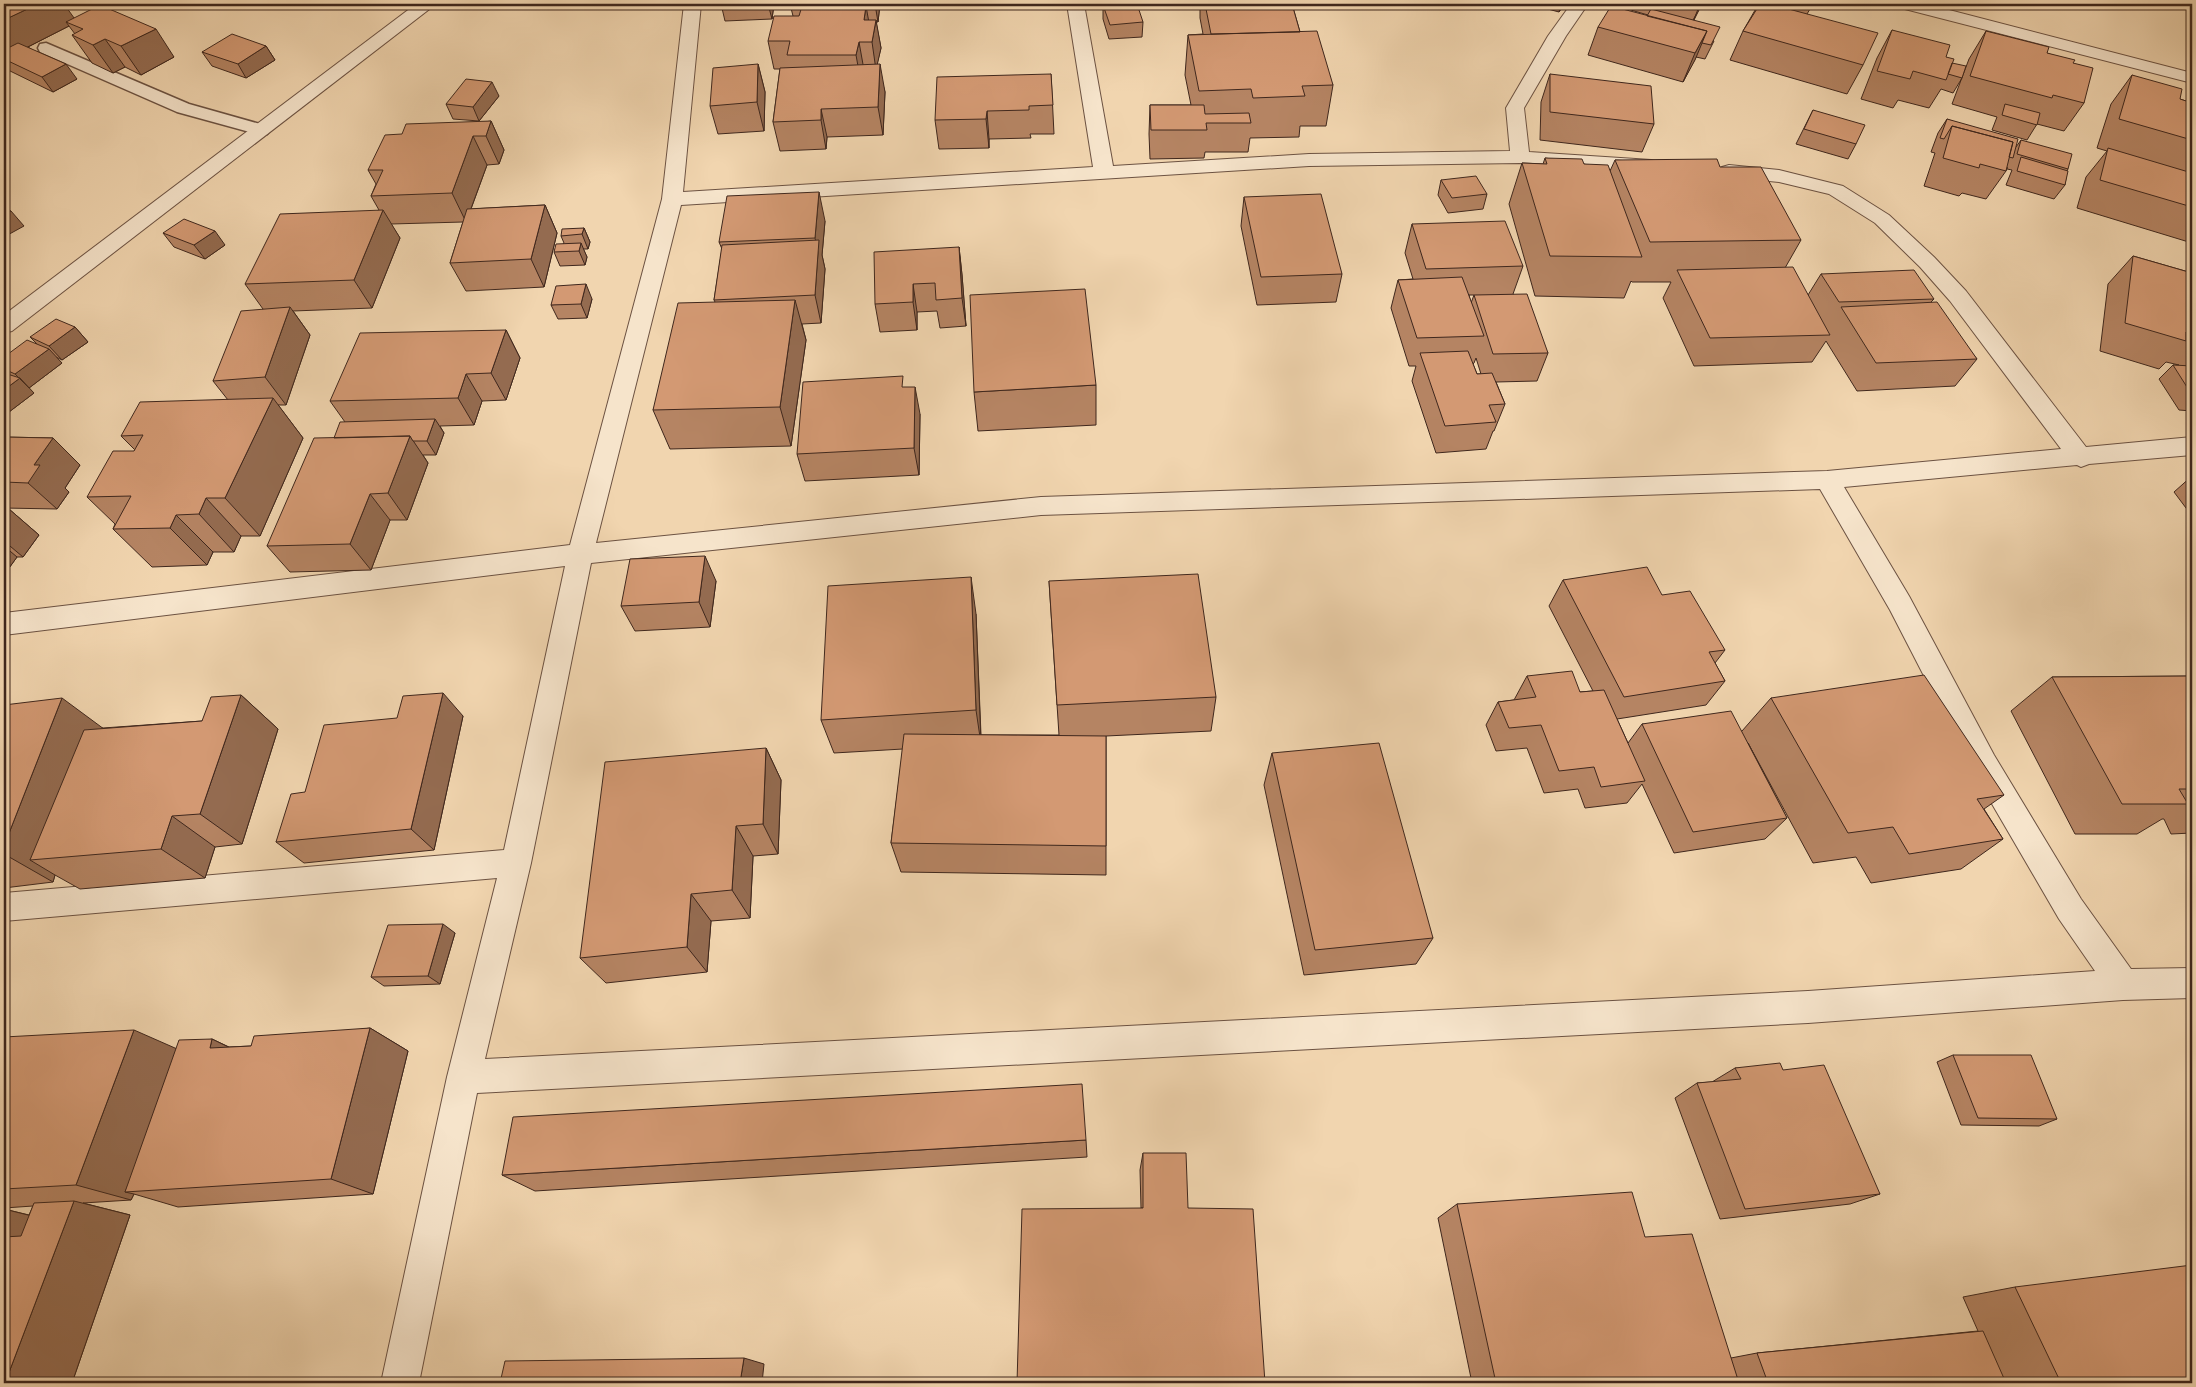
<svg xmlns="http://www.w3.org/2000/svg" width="2196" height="1387" viewBox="0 0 2196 1387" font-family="'IM FELL English',serif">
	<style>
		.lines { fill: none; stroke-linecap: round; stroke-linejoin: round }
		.service-casing { stroke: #6c5242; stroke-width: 3 }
		.minor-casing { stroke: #6c5242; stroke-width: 2 }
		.tertiary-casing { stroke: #6c5242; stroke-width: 2 }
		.service { fill: #f6e4cb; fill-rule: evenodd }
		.minor { fill: #f6e4cb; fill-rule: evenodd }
		.tertiary { fill: #f6e4cb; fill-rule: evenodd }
		.wall { fill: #b58463; stroke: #3f271d; fill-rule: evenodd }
		.shaded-wall { fill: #946b50; stroke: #3f271d }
		.building { fill: #d39973; stroke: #3f271d }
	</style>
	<rect width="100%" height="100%" fill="#f1d5af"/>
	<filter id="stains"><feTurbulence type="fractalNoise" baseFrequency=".004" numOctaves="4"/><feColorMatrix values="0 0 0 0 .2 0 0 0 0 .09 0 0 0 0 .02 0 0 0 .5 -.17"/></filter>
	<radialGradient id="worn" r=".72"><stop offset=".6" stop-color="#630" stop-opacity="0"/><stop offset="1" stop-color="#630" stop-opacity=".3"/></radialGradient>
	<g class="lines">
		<g class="service-casing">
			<path id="service" d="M46,43l143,61 78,22 3,4 -3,4 -6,1 -84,-23 -137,-60 -2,-4 2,-4z"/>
		</g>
		<g class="minor-casing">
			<path id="minor" d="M684,4h17l-18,188 410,-25 -26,-163h17l29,162 196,-12 201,-3 -4,-43 42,-72 23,-32h17l-22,32 -42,72 5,44 122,8 7,2 3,4 -3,4 -7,2 -131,-9 -211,3 -628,39 -85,338 445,-46 786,-26 234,-22 -111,-148 -30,-34 -45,-44 -46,-29 -50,-12 -50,-5 -7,-2 -3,-4 3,-4 7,-2 50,5 64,16 46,29 45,42 32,34 120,156 106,-10v18l-103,9 -8,3 -4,-2 -233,22 65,109 85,159 87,144 50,70 61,-1v30l-69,2 -315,23 -1331,70 -58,290h-38l66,-306 50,-199 -493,43v-28l500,-43 61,-284 -561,69v-22l566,-68 92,-346zM1820,489l70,121 84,163 85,146 36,52 -287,20 -1323,68 46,-196 60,-300 450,-48z
				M1898,4h28l266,69v10l-291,-75z"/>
		</g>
		<g class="tertiary-casing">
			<path id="tertiary" d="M416,4h20l-424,327 -8,2v-18z"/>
		</g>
		<use href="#service" class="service"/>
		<use href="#minor" class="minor"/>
		<use href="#tertiary" class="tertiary"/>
	</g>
	<path class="wall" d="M4,4l70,14 100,39 -33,18 -16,-8 -12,6 -21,-10 -20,-28 3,-1 -6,-8 -41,21 49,32 -24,13 -47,-23 -2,-2z
		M74,4h15l-8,3z
		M338,4h30l-7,5 -23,-4z
		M598,4h16l-3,2z
		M721,4h53l-2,15 -47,2z
		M790,4h90l-2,18h-2l5,26 -4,16 8,28 -2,43 -56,2 -1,12 -46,2 -7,-29 7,-53h-6l-6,-28 25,-25z
		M1181,4h111l8,28 33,53 -7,41h-26l-1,11 -49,1 -2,14h-43l-1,6 -54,1 -1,-25 1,-29h41l-6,-30 3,-40 15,-1 -3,-16v-13l-19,1z
		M1529,4h35l-5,8z
		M1618,4h84l-9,16 21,21 -9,18 -9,-2 -13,25 -95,-27 10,-28 49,-11 1,-1 -31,-9z
		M1752,4h27l-1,2 2,-2h33l-6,10 56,51 -16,29 -117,-34 13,-29 15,-26z
		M1103,5l40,17 -1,15 -33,2 -6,-20z
		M1892,30l54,27 6,6 10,15 -9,15 -12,-4 -12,19 -31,-8 -5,8 -32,-9 16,-41z
		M1986,31l61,22 26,10 11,40 -20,28 -27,-7 -10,16 -35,-10 5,-13 -45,-13 17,-45z
		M266,46l9,14 -29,18 -34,-12 -10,-14z
		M758,64l7,28 -1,39 -46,3 -8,-28z
		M1051,74l3,60h-24l1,4 -42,1v9l-50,1 -4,-29z
		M1550,74l104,50 -12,28 -102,-12 1,-38z
		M2132,75l48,24 12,4v140l-115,-35 9,-31 21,-26 -10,-3 14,-44z
		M499,96l-20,25 -26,-2 -7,-15z
		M1813,110l43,34 -8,15 -52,-15z
		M1947,119l69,28 5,-7 47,29 -1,2 -2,14 -11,14 -48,-14 6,-15 -5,-1v-2l-1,4 -20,28 -24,-6 -3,3 -35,-10 11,-33 -4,-1 7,-19z
		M491,121l13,29 -5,14 -12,1 -16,44 74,-4 12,28 -13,54 -78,4 -16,-28 13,-41 -72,2 9,14 -28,70 -79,3 17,24 -24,70h-8l25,33 -43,98h-19l-7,16h-21l-6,13 -55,2 -39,-38 2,-5 -28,-27 47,-46 1,-1 -14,-14 107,-36 -15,-19 50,-72 -18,-25 134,-74 -8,-14 5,-12 -8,-14 34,-36z
		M1545,158l39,6 26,7 5,-11 105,7 81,73 -16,28 23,27 13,-21 113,25 -3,3 46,57 -22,27 -98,5 -31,-50 -14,21 -118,4 -31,-68 8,-16h-39l-1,-1 -7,17 -89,-2 -26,-92 13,-41 21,1z
		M1441,180l46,14 -4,15 -35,4 -10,-18z
		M1244,197l98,77 -6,28 -79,3 -16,-79z
		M825,221l-3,34 3,14 -4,54 -19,1 4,16 -15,106 -121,3 -17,-39 62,-108 -1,-2 8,-51 -3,-7z
		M1412,224l111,42 -10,28 35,59 -11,28 -41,1 9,22 -11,27h-1l-7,18 -50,4 -24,-72 4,-15h-7l-18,-58 7,-28 15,-1 -8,-26zM1469,295h5l-3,8zM1476,358l5,16h-4l-4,-10 1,-1z
		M584,228l6,14 -2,7h-5l4,8 -2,8 -25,1 -6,-14 10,-9 -3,-7z
		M163,233l62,12 -20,14 -31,-12z
		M959,247l3,28 4,51 -26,2 -3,-17 -20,1v18l-37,2 -5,-28z
		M2133,256l59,17v138l-13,-1 -20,-31 14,-14h6l-13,-3 -7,7 -59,-18 8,-67z
		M592,299l-5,19 -29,1 -7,-14z
		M75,327l13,15 -26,18 -6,-3 6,6 -33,25 5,5 -25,19 -5,-2v-53l33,-13 -7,-7z
		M506,330l14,28 -14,42 -24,1 -8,24 -34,1 4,7 -8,22h-13l5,8 -21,57h-17l-19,50 -81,2 -23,-26 67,-108 11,-16 -15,-21z
		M1096,385v40l-118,6 -4,-39z
		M920,414l-1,61 -114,6 -8,-27z
		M4,437l49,1 27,27 -15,23 4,4 -12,17 -53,-1z
		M2192,476v40l-18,-24z
		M4,509h5l30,26 -16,22h-6l-13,18z
		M1563,580l99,15 63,55 -10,13 10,18 -19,24 -89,14 11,24 14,-19 100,7 29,-33 233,97 -20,14 19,30 -42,30 -90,14 -15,-26 -43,6 -65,-120 39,75 -22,21 -91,14 -32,-69 -15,19 -42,5 -7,-19 -34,4 -17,-45 -31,3 -10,-26 12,-23 16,-2 13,-24 53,16 13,-1 -44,-85z
		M716,581l-6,46 -75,4 -14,-25z
		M1049,581l167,116 -5,34 -105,5v139l-205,-3 -10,-29 12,-94 -69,4 -13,-33 155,-106 5,121h78z
		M2192,676v157l-21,1 -7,-15h-2l-25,15h-62l-64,-123 41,-34z
		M241,695l37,34 -36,115 -27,3 -10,31 -125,11 -25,-14 -2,7 -49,6v-183l99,23 99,-7z
		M463,716l-29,134 -130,13 -28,-21 29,-50z
		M766,748l15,32 -3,74 -25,2 -3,62 -39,3 -4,51 -101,11 -26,-25z
		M1272,753l161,185 -17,26 -112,11 -40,-190z
		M455,933l-15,51 -56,2 -13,-9z
		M370,1028l38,23 -35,143 -195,13 -44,-13 -3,6 -48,3 47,12 -58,168h-68v-174l25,6 4,-9 -29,2v-171l172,12 36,-10 17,8 22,-1z
		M1953,1055l104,64 -18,7 -78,-1 -24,-63z
		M1735,1068l48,2 97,124 -30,10 -130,15 -45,-121 22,-15 15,-1z
		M1086,1140l1,17 -552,34 -33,-16z
		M1143,1153l45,55h-47l-1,-38z
		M1457,1204l188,33 86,121 26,-5 221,-22 -15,-34 52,-10 177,96h-720l-34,-165z"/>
	<path class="shaded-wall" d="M38,4h26l13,18h-11l3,4 -65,33v-39z
		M79,4h10l-8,3z
		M358,4h10l-7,5z
		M768,4h6l-2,15z
		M875,4h5l-2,18z
		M1561,4h3l-5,8z
		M1700,4h2l-9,18z
		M866,6l5,28 -7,-14z
		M876,20l5,28 -5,22 -4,-28z
		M156,29l18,28 -33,18 -20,-29z
		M1707,31l-12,29 -12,22 12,-29z
		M105,39l20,28 -12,6 -20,-28z
		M859,42l5,28 -3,13 -5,-28z
		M266,46l9,14 -29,18 -8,-14z
		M66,64l11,15 -24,13 -11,-15z
		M758,64l7,28 -1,39 -7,-29z
		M880,64l5,28 -2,43 -5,-28z
		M492,82l7,14 -20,25 -6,-14z
		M821,109l6,28 -1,12 -5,-29z
		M987,111l2,28v9l-3,-29z
		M491,121l13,29 -5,14 -13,-28z
		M473,136l14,29 -21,57 -14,-29z
		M819,192l6,29 -3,34 3,14 -4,54 -6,-28 3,-43 -3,-14z
		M545,205l12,28 -13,54 -13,-28z
		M383,210l17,28 -28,70 -18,-28z
		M11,211l13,15 -20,11v-22z
		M584,228l6,14 -2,7 -6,-15z
		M215,231l10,14 -20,14 -11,-14z
		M581,243l6,14 -2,8 -6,-14z
		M959,247l3,28 4,51 -4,-28z
		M586,284l6,15 -5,19 -6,-14z
		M913,284l4,28v18l-4,-28z
		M795,300l11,40 -15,106 -11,-39z
		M290,307l20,28 -24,70 -21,-28z
		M75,327l13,15 -26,18 -13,-14z
		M506,330l14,28 -14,42 -15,-27z
		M49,349l13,14 -33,25 -14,-14z
		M466,374l16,27 -8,24 -16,-27z
		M20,378l14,15 -25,19 -5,-5v-17z
		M915,387l5,27 -1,61 -5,-27z
		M273,398l30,40 -43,98 -35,-38z
		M435,419l9,14 -8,22 -9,-14z
		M410,436l18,27 -21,57 -19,-27z
		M53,438l27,27 -15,23 4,4 -12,17 -29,-26 6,-18z
		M370,494l20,26 -19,50 -21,-26z
		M206,498l35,38 -7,16 -35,-38z
		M9,509l30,26 -16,22 -19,-16v-25z
		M176,515l37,37 -6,13 -37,-37z
		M4,546l13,11 -13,18z
		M705,556l11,25 -6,46 -11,-25z
		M971,577l5,37 5,130 -5,-34z
		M443,693l20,23 -29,134 -23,-21z
		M241,695l37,34 -36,115 -42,-30z
		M62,698l46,34 -78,128 25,15 -2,7 -49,-28v-8z
		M766,748l15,32 -3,74 -15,-30z
		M172,816l43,31 -10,31 -44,-29z
		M736,826l17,30 -3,62 -18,-28z
		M691,894l20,27 -4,51 -20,-25z
		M443,924l12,9 -15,51 -12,-8z
		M370,1028l38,23 -35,143 -42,-15z
		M134,1030l50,22 -59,140 9,2 -3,6 -55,-15z
		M212,1039l45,22 -47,-13z
		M74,1201l56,14 -58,168h-67z
		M4,1209l36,9 -13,35 -23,-5z
		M744,1358l20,6 -2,19h-22z"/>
	<path class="building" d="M4,4h34l-34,16z
		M1120,4h17l6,18 -33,3 -7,-20z
		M1205,4h87l8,28 -89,2z
		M1760,4h10l108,29 -15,32 -120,-34z
		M100,5l56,24 -35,17 -16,-7 -12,6 -21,-10 11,-6 -17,-7z
		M802,6h64l-2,14h12l-4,22h-13l-3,13h-69l3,-14h-22l6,-25h25z
		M1611,6l96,25 -12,22 -97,-26z
		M1651,9l69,18 -9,18 -9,-2 5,-12 -60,-15z
		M1892,30l58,15 -4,12 8,2 -8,21 -33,-9 -3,8 -33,-8z
		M1317,31l16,54 -31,1 3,10 -52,2 -2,-9 -52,2 -11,-56z
		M1986,31l63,16 -2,6 28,7 -2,3 20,5 -9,35 -31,-8 -1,3 -82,-22z
		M232,34l34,12 -28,18 -36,-12z
		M18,43l48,21 -24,13 -38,-18v-9z
		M1952,63l14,3 -4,12 -14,-4z
		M758,64l-1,38 -47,4 3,-38z
		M880,64l-2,43 -57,2v11l-48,2 7,-54z
		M1051,74l2,31 -24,1v4l-42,1 -1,8 -51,1 2,-43z
		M1550,74l101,12 3,38 -104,-12z
		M2132,75l50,14 -2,10 12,4v37l-73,-21z
		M466,79l26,3 -19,25 -27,-3z
		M2005,104l35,9 -3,12 -35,-10z
		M1150,105h54l1,9 44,-1 2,10h-45l1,7h-56z
		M1813,110l52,15 -9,19 -52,-15z
		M1947,119l71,20 -5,19 -4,-1 4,-15 -61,-16 -8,13 -4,-1z
		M491,121l-5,15h-13l-21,57 -81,3 12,-26h-15l17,-35 17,-1 4,-10z
		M1952,126l61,16 -7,29 -26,-7 -1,4 -36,-10z
		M2021,140l51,14 -4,15 -51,-15z
		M2108,148l84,25v34l-92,-27z
		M2021,157l47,14 -3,14 -48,-14z
		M1545,158l37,1 2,5 24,1 34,92 -92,-1 -28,-93 25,1z
		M1717,159l3,8h41l40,73 -151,2 -35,-82z
		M1476,176l11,18 -35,4 -11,-18z
		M819,192l-4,46 -96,4 8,-46z
		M1321,194l21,80 -81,3 -17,-80z
		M545,205l-14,54 -81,4 17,-54z
		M4,207l7,4 -7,4z
		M383,210l-29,70 -109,4 35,-70z
		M184,219l31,12 -21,14 -31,-12z
		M1505,221l18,45 -97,3 -14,-45z
		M584,228l-2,6 -21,2 1,-7z
		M819,240l-4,55 -101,5 8,-55z
		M581,243l-2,8 -25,1 2,-8z
		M959,247l3,51 -26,2 -1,-17 -22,1v18l-38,2 -1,-52z
		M2133,256l59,17v60l-6,-1v9l-61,-18z
		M1793,267l37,68 -120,3 -33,-68z
		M1914,270l20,29 -95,3 -18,-28z
		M1462,277l22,59 -67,2 -19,-58z
		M586,284l-5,20 -30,1 5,-19z
		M1085,289l11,96 -122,7 -4,-97z
		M1527,294l21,59 -55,1 -19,-59z
		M795,300l-15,107 -127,3 25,-107z
		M1937,302l40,57 -101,4 -35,-56z
		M290,307l-25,70 -52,4 28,-70z
		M56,319l19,8 -26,19 -19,-9z
		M506,330l-15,43 -25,1 -8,24 -128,3 30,-68z
		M27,340l22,9 -34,25 -11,-5v-12z
		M1468,351l9,23 15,-1 13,31 -16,1 7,17 -51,4 -25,-73z
		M2173,365l19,1v29z
		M4,373l16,5 -16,12z
		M903,376l-1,11h13l-1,61 -117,6 6,-72z
		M273,398l-48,100h-19l-7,16 -23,1 -6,13 -57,1 18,-33 -44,1 26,-46h21l9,-16 -22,1 19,-34z
		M435,419l-8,22h-14l-3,-5 -76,2 6,-16z
		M410,436l-22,57 -18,1 -20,50 -83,2 47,-108z
		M4,437l49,1 -19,27h6l-12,18 -24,-1z
		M4,509h5l-5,7z
		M705,556l-6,46 -78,4 9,-47z
		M1647,567l15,28 28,-4 35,59 -16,2 16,29 -101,16 -61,-117z
		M1198,574l18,123 -159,8 -8,-124z
		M971,577l5,133 -155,10 7,-134z
		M1572,671l8,21 24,-2 41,91 -44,6 -7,-20 -35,4 -18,-46 -32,3 -11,-26 38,-5 -9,-21z
		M1924,675l80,120 -27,4 26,40 -94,15 -16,-27 -45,6 -77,-135z
		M2192,676v113h-13l9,15h-66l-70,-127z
		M443,693l-32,136 -135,13 15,-48 14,-2 19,-67 73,-7 6,-22z
		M241,695l-41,119 -28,2 -11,33 -131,11 54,-130 118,-9 9,-24z
		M62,698l-58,148v-141z
		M1731,711l56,107 -94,14 -51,-108z
		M904,734l202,2v110l-215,-3z
		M1379,743l54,195 -118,12 -43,-197z
		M766,748l-3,76 -27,2 -4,64 -41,4 -4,53 -107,11 25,-196z
		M443,924l-15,52 -57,1 17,-52z
		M370,1028l-39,151 -206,13 54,-152 33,-1 -2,9 41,-2 3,-10z
		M134,1030l-58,155 -72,4v-152z
		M1953,1055h78l26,64 -79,-1z
		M1780,1063l3,7 41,-5 56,129 -135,15 -48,-126 44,-4 -6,-11z
		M1082,1084l4,56 -584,35 11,-58z
		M1143,1153h43l2,55 65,1 12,174h-248l5,-174 121,-1z
		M1632,1192l13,45 47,-3 47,149h-243l-39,-179z
		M74,1201l-69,182h-1v-146l17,-1 13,-33z
		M2192,1265v118h-131l-46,-96z
		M1983,1331l23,52h-238l-11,-30z
		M744,1358l-4,25h-240l5,-22z"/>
	<rect width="2196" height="1387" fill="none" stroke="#f1d5af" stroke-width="20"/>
	<rect x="5" y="5" width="2186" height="1377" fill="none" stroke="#3f271d" stroke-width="2.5"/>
	<rect x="10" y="10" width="2176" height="1367" fill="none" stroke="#3f271d"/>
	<rect width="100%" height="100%" filter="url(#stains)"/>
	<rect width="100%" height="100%" fill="url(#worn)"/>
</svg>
